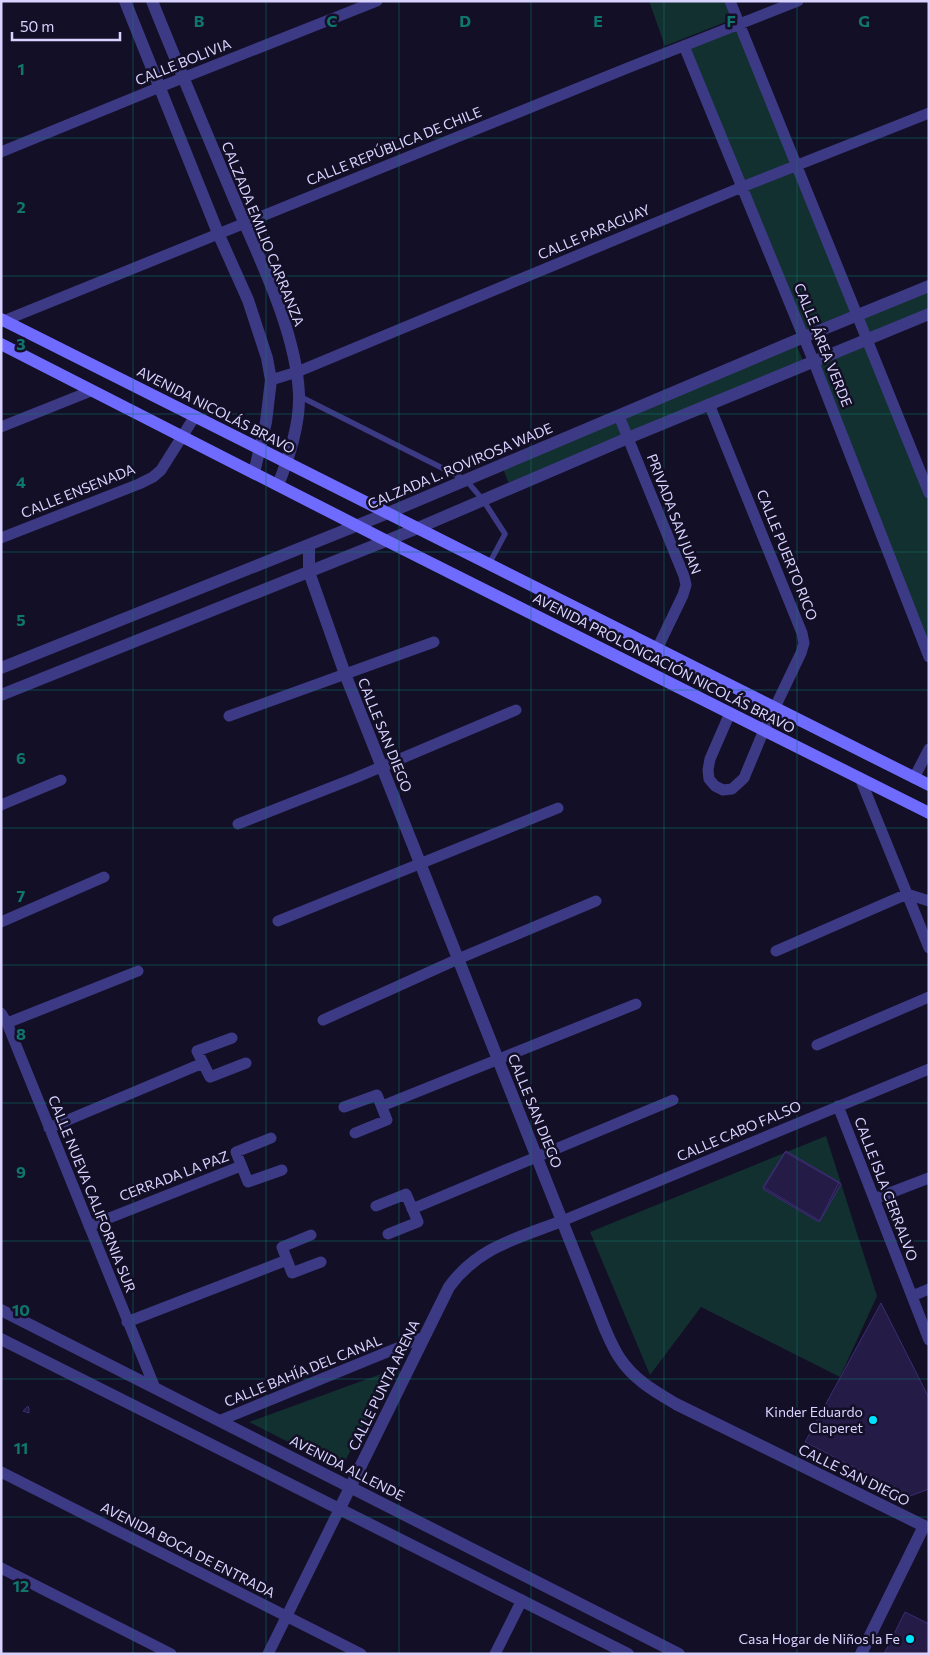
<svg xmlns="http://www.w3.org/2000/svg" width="930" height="1655" viewBox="0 0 930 1655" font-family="Commissioner,sans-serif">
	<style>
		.green { fill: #12302f }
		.building { fill: #241b47; stroke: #3b2d73 }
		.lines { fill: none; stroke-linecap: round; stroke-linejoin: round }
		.service { stroke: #3d3a85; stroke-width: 5.5 }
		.minor { stroke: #3d3a85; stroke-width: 11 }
		.tertiary { stroke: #3d3a85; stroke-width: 12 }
		.secondary { stroke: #6f6bff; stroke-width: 12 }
		.grid { fill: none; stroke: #0f766e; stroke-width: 1; stroke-opacity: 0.55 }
		.poi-dot { fill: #00e5ff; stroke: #130f26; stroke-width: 2 }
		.labels { text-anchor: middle; stroke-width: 5; stroke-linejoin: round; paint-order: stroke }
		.street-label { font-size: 14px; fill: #d9d4ff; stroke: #130f26 }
		.poi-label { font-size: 14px; fill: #d9d4ff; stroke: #130f26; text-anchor: end }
		.grid-label { font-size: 16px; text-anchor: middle; font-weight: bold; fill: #0f766e; stroke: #130f26; stroke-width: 5; stroke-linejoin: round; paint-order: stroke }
	</style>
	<rect width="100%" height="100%" fill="#130f26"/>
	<path class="green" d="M649,1h80l7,17 -71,28z
		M740,26l116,289 -52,21 -119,-289z
		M929,289v23l-62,24 -7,-19z
		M866,338l63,155v163l-115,-295z
		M795,342l9,21 -176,74 -8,-21z
		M619,416l8,22 -117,49 -8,-21z
		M826,1136l51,160 -37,81 -139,-70 -51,68 -60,-143z
		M392,1370l-51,99 -92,-47z"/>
	<path class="building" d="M786,1151l53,31 -20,40 -56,-33z
		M785,1152l56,32 -21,37 -57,-34z
		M881,1303l48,95v91l-19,7 -105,-54z
		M28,1406l1,3v4l-6,-2z
		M905,1612l24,12v30h-45z"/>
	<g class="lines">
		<path class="service" d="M299,396l167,84 17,20 22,34 -16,30"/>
		<path class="minor" d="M730,1l199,492
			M684,46l129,314 116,297
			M1,152l159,-65 217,-86
			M1,322l629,-255 168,-66
			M271,380l26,-8 445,-185 187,-74
			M709,404l93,229 2,10 -3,10 -37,77 -20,48 -12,11 -9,1 -8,-4 -6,-7 -1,-9 2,-11 20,-46
			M619,416l65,160 2,9 -3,10 -26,54
			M1,427l90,-36
			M1,538l138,-54 14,-7 8,-7 34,-54
			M229,716l205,-74
			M860,778l69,170
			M914,778l15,-29
			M1,805l60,-25
			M238,824l117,-46 161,-68
			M278,921l280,-113
			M1,922l103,-45
			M776,951l131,-57 22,7
			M1,1013l6,10 148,365
			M323,1020l135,-61 138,-58
			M7,1023l131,-52
			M232,1038l-35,13 13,26 36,-14
			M817,1045l112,-48
			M382,1106l254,-102
			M838,1106l91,234
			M344,1107l33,-12 10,25 -32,13
			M49,1128l154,-65
			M271,1138l-35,14 12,30 34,-12
			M874,1199l55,-21
			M376,1206l30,-12 12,28 -30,12
			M412,1209l261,-109
			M562,1221l367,-152
			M89,1226l152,-60
			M311,1235l-29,12 10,26 29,-11
			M912,1296l17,-7
			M127,1322l160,-62
			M221,1420l203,-83
			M1,1472l360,182
			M1,1568l170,86
			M268,1654l72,-146
			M495,1654l27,-54"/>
		<path class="tertiary" d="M125,1l93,232 30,67 19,58 4,22 -5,42 -12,51
			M152,1c28,70 57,138 86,207 24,56 58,125 61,186 1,31 -10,63 -21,91
			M309,546v26l36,102 260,655c4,9 8,19 14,28 14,22 35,34 57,47l248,122 -63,128
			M1,668l387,-155 416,-176 125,-51
			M1,695l417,-167 210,-90 301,-124
			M1,1310l678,344
			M1,1339l627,315
			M340,1508l109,-221c29,-40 69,-49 113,-66"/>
		<path class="secondary" d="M1,319l928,466
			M1,344l384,196 544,273"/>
	</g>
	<path class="grid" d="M133,1v1653M266,1v1653M399,1v1653M531,1v1653M664,1v1653M797,1v1653M1,138h928M1,276h928M1,414h928M1,552h928M1,690h928M1,828h928M1,965h928M1,1103h928M1,1241h928M1,1379h928M1,1517h928"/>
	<g class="poi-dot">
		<circle cx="873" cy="1420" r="5"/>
		<circle cx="910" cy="1639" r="5"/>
	</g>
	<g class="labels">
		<g class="street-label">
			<text transform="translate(183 62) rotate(-22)" y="5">CALLE BOLIVIA</text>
			<text transform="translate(394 146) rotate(-22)" y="5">CALLE REPÚBLICA DE CHILE</text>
			<text transform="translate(594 232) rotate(-23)" y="5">CALLE PARAGUAY</text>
			<text transform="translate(263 234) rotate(68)" y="5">CALZADA EMILIO CARRANZA</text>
			<text transform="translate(823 345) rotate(68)" y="5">CALLE ÁREA VERDE</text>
			<text transform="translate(216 410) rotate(27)" y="5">AVENIDA NICOLÁS BRAVO</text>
			<text transform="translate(460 466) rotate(-23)" y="5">CALZADA L. ROVIROSA WADE</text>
			<text transform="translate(78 491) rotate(-22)" y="5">CALLE ENSENADA</text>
			<text transform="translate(674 514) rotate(69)" y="5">PRIVADA SAN JUAN</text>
			<text transform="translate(787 555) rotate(68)" y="5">CALLE PUERTO RICO</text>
			<text transform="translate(664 663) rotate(27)" y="5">AVENIDA PROLONGACIÓN NICOLÁS BRAVO</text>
			<text transform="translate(385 735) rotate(68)" y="5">CALLE SAN DIEGO</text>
			<text transform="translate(535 1111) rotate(68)" y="5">CALLE SAN DIEGO</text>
			<text transform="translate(739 1131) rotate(-23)" y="5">CALLE CABO FALSO</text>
			<text transform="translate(174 1176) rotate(-21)" y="5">CERRADA LA PAZ</text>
			<text transform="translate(886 1189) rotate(69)" y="5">CALLE ISLA CERRALVO</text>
			<text transform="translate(92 1194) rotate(68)" y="5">CALLE NUEVA CALIFORNIA SUR</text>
			<text transform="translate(303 1371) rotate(-22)" y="5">CALLE BAHÍA DEL CANAL</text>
			<text transform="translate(384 1385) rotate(-64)" y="5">CALLE PUNTA ARENA</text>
			<text transform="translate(347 1468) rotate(27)" y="5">AVENIDA ALLENDE</text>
			<text transform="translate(854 1475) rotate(26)" y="5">CALLE SAN DIEGO</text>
			<text transform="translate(188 1550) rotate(27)" y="5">AVENIDA BOCA DE ENTRADA</text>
		</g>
		<g class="poi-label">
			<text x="863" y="1417">Kinder Eduardo<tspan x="863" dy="16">Claperet</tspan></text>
			<text x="900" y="1644">Casa Hogar de Niños la Fe</text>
		</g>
	</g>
	<g class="grid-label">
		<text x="199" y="27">B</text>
		<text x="332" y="27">C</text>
		<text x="465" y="27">D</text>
		<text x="598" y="27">E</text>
		<text x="731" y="27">F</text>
		<text x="864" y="27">G</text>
		<text x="21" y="75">1</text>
		<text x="21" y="213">2</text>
		<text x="21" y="350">3</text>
		<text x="21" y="488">4</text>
		<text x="21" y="626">5</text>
		<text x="21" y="764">6</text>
		<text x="21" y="902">7</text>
		<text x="21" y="1040">8</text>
		<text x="21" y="1178">9</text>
		<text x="21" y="1316">10</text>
		<text x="21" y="1454">11</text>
		<text x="21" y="1592">12</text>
	</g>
	<rect width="930" height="1655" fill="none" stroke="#d9d4ff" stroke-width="5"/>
	<path d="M12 32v8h108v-8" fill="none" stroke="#d9d4ff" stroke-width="2.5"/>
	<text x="20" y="32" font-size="15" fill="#d9d4ff" stroke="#130f26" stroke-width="4" paint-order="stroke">50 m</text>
</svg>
